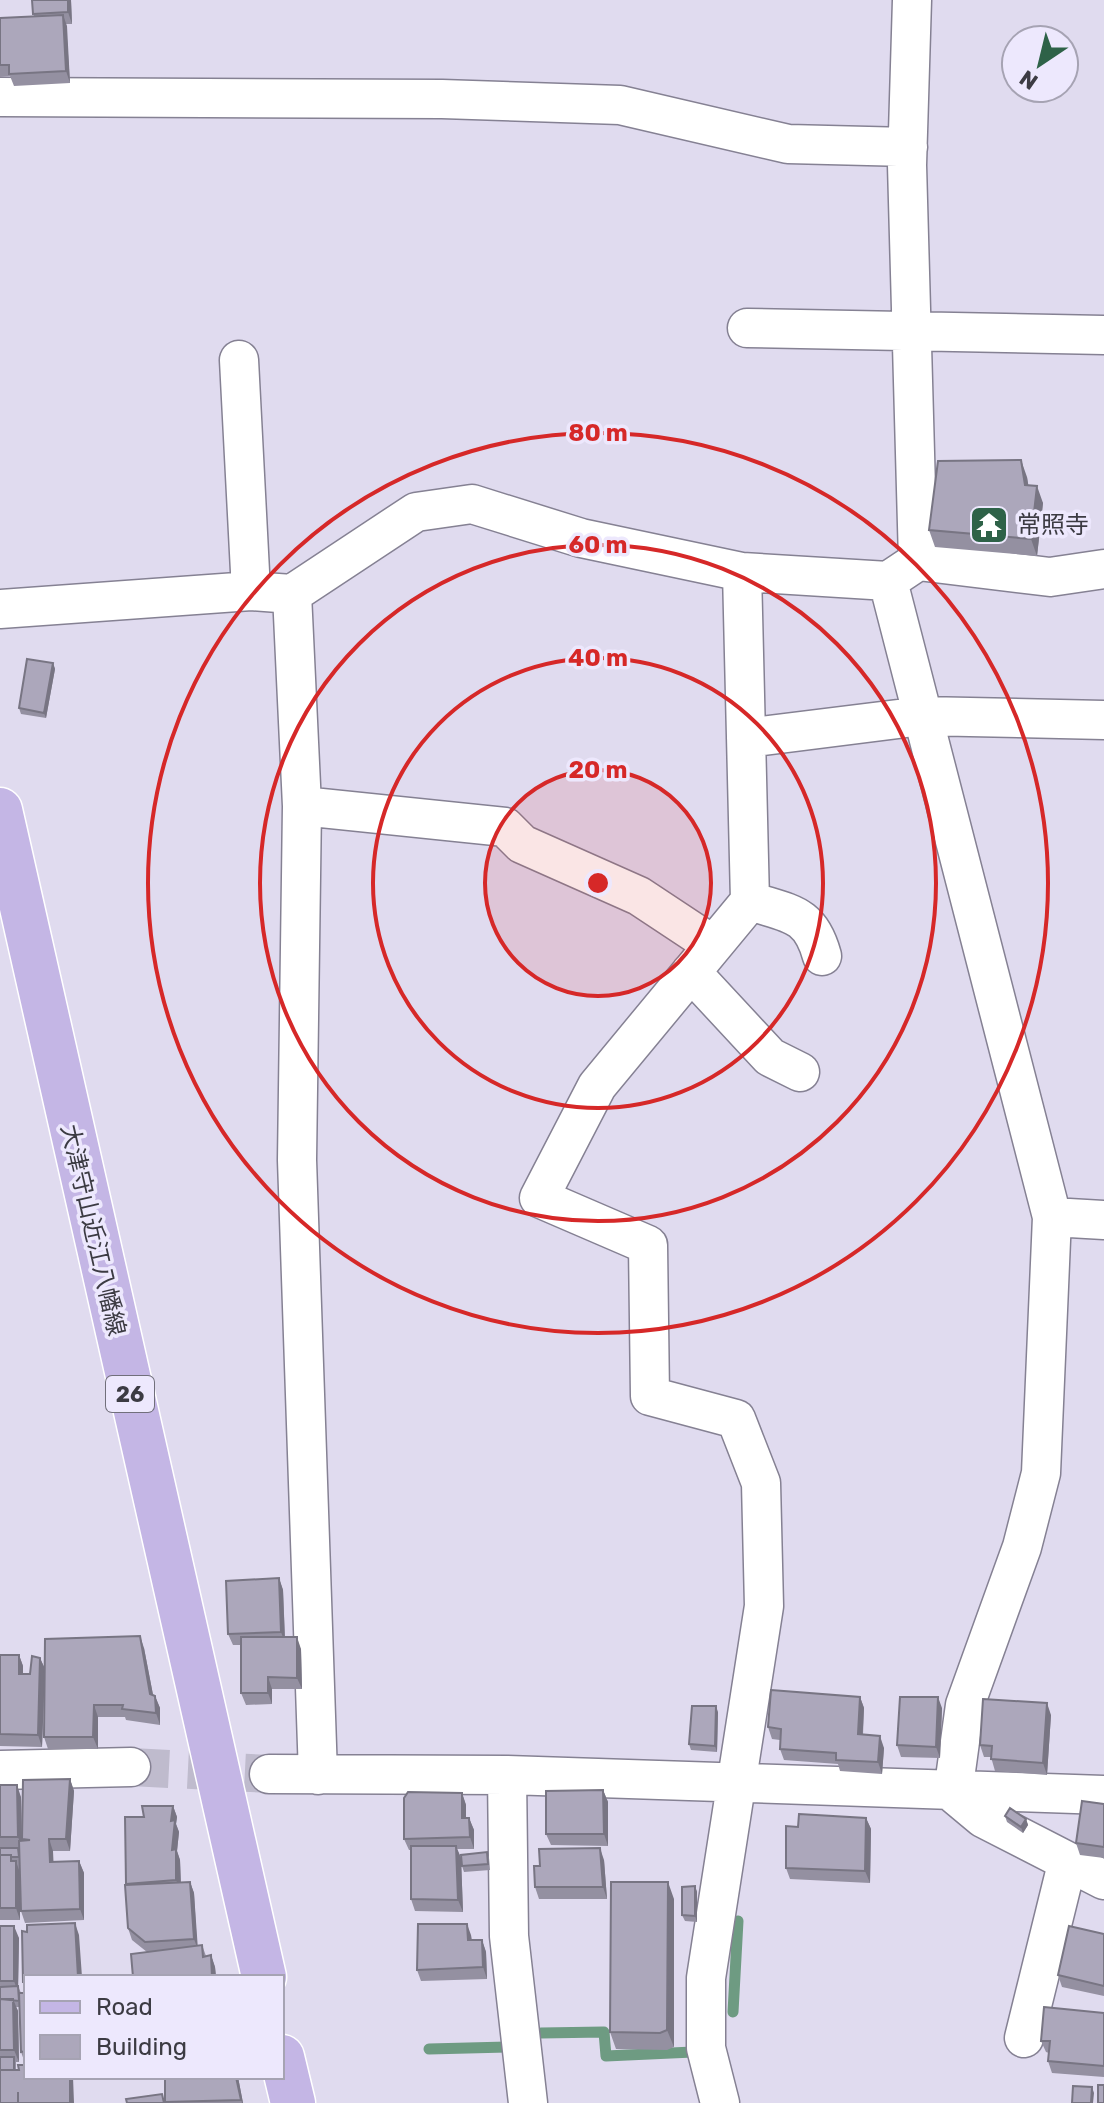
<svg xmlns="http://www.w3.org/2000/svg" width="1104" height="2103" viewBox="0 0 1104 2103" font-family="Rubik,'Noto Sans JP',sans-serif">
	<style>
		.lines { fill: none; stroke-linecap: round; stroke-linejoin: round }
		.stream { stroke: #6e9b82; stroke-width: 11 }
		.street-tunnel { stroke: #bfbbcd; stroke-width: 38; stroke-dasharray: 38 19; stroke-linecap: butt }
		.street-casing { stroke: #858193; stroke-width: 41 }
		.primary-casing { stroke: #fff; stroke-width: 47 }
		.street { stroke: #fff; stroke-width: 38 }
		.primary { stroke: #c4b6e5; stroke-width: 44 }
		.wall { fill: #9490a1 }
		.shaded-wall { fill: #787583 }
		.building { fill: #aca7bb; stroke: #787583; stroke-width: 2 }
		.ring { fill: none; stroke: #d62828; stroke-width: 4 }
		.labels { text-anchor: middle; stroke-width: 7; stroke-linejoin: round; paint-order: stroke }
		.shield { fill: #ede8fd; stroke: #716f7b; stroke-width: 2 }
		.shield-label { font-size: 22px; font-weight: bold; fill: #3c3b43 }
		.poi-label { font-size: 24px; fill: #3c3b43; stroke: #ede8fd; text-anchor: start }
		.street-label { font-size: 24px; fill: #3c3b43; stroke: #ede8fd }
		.centre { fill: #d62828; stroke: #ede8fd; stroke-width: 4 }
		.ring-label { font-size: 24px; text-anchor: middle; font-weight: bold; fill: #d62828; stroke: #ede8fd; stroke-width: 7; stroke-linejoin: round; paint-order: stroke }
	</style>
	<rect width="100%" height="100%" fill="#e0dbef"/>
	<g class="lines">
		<path class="stream" d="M733,2012l5,-91
			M541,2033l63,-1 2,24 87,-4
			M429,2049l78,-2"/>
		<path class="street-tunnel" d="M131,1767l138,7"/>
		<g class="street-casing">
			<path id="street" d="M912,0l-5,165 11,396
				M0,97l442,2 178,6 168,39 120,3
				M747,328l357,7
				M239,360l12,231
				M292,594l10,212 -5,354 21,615
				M0,609l251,-18 41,3 124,-82 56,-8 109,34 161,34 146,9
				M746,738l176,-22 182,4
				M302,806l203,21 17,17 117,52 74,49
				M750,901c39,13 60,11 72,55
				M691,972l79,85 30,15
				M1052,1217l52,3
				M0,1770l131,-3
				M269,1774l238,1 597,20
				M507,1775l2,161 19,167
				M953,1793l12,-88 57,-158 19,-74 11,-256 -164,-636 30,-20 132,16 54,-8
				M953,1793l30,25 121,62
				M1024,2038l43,-174
				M720,2103l-14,-55v-70l58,-372 -3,-123 -25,-64 -86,-23 -2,-151 -109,-47 58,-112 153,-185 -8,-329"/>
		</g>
		<g class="primary-casing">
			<path id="primary" d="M0,810l264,1167
				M282,2057l11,46"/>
		</g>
		<use href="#street" class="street"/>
		<use href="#primary" class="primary"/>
	</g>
	<path class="wall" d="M71,0l1,24h-6l4,59 -56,3 -4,-10 -10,1v-59l34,-2 -1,-2z
		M1027,477l1,8 15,18 -6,53 -102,-9 -6,-17z
		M53,663l2,6 -9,49 -25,-4 -2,-6z
		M279,1578l4,12 2,47 16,12 1,40h-30v15l-26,1 -5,-12v-48h-8l-5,-11z
		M144,1648l9,47 2,1 5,12v17l-34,-5 -1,-3h-27v32h-50l-4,-12z
		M0,1655h19l4,11v8h7l10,-16 5,11 -3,78 -42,-1z
		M860,1697l4,11 -1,27 21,13 -2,26 -42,-3 -2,-7 -54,-4 -4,-11v-9l-8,-1 -4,-12z
		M942,1708l-2,50 -39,-1 -4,-12z
		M718,1712l-1,40 -26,-2 -2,-6z
		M1051,1715l-4,60 -52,-4 -4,-14h-7l-4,-12z
		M70,1779l4,12 -4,60h-17v10h26l5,12v47l-59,3 -4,-12 -1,-25v34h-20v-135l21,12 1,44v-2z
		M603,1790l5,12v44l-57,-1 -5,-11z
		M462,1793l4,12v13h3l5,12v19h-17l4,9 2,54 -48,-1 -4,-12v-49h-2l-5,-11z
		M1104,1804v54l-24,-3 -4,-12z
		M173,1806l4,11 -1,7 3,8 -2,19 3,9 1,22h9l4,11 3,53 5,-1 4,11 5,-1 4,12 1,10h-83l14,-25 -15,-12 -4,-12 -2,-44 18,-67z
		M1005,1816l21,3 2,6 -5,8 -16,-11z
		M866,1818l5,11 -1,54 -80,-4 -4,-11 12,-41z
		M487,1852l2,6 1,12 -26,2 -2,-6z
		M604,1860l3,39h-68l-4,-12z
		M695,1886l2,6v30l-12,-1 -3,-6z
		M674,1899v148l-7,3 -51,-1 -6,-17z
		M0,1926l19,12 -1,48 3,7h5v70h-1l-4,-11 -2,-45h-3l2,4 1,51h-3v8l-16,33z
		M1104,1934v62l-42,-9 -4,-12z
		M471,1935l1,5h10l4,12 1,27 -66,2 -4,-11z
		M1104,2013v64l-52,-4 -4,-12 1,-8 -3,-1 -5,-11z
		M238,2077l5,26h-77l-1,-1z"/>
	<path class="shaded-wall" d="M68,0h3l1,24 -4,-12z
		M63,15l4,11 3,57 -4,-12z
		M1021,460l6,17 4,24 -6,-16z
		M1037,486l6,17 -6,53 -6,-17z
		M53,663l2,6 -9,49 -2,-5z
		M279,1578l4,12 2,53 -4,-11z
		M140,1636l4,12 11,57 -5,-11z
		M297,1637l4,12 1,40 -5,-11z
		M19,1655l4,11v19l-4,-11z
		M40,1658l5,11 -3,78 -4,-12z
		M268,1677l4,12v15l-4,-11z
		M155,1696l5,12v17l-4,-12z
		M860,1697l4,11 -2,38 -4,-12z
		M938,1697l4,11 -2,50 -4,-11z
		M1047,1703l4,12 -4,60 -4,-12z
		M94,1705l4,12v32l-5,-12z
		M716,1706l2,6 -1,40 -2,-6z
		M880,1736l4,12 -2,26 -4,-12z
		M70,1779l4,12 -4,60 -4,-12z
		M17,1785l4,12 1,51 -4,-11z
		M603,1790l5,12v44l-4,-12z
		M462,1793l4,12v25l-4,-12z
		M173,1806l4,11 -1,7 3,8 -2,19 3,9 1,32 -5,-12 -4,-30 -1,-29z
		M469,1818l5,12v19l-4,-12z
		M866,1818l5,11 -1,54 -5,-12z
		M1026,1819l2,6 -5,8 -2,-6z
		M49,1839l4,12 1,22 -4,-11z
		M456,1846l5,12 2,54 -5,-12z
		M600,1848l4,12 3,39 -4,-12z
		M16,1861l4,12v47l-4,-12z
		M79,1861l5,12v47l-4,-11z
		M190,1882l4,11 4,57 -4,-11z
		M668,1882l6,17v148l-7,-17z
		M695,1886l2,6v30l-2,-6z
		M75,1923l4,12 3,42h-4z
		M467,1924l4,11 1,17 -4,-12z
		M14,1926l5,12 -1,54 -4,-11z
		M482,1940l4,12 1,27 -4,-12z
		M211,1955l4,12 1,10h-4z
		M13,1999l5,12 1,51 -5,-12z
		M70,2077h3l1,26h-4z
		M236,2077h2l5,26h-1z
		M1092,2087l2,6 -1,10h-2z"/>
	<path class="building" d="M32,0h36v12l-35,2z
		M63,15l3,56 -57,3v-9h-9v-47z
		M1021,460l4,25 12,1 -6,53 -102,-9 9,-69z
		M27,659l26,4 -9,50 -25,-5z
		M279,1578l2,54 -53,2 -2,-53z
		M140,1636l10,58 5,2 1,17 -34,-4 1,-4h-29l-1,32h-49l1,-98z
		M241,1637h56v41l-29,-1v16h-27z
		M0,1655h19v19h11l2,-18 8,2 -2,77 -38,-1z
		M771,1690l89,7 -2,37 22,2 -2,26 -42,-2v-7l-56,-4 1,-20 -13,-2z
		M900,1697h38l-2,50 -39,-2z
		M983,1699l64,4 -4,60 -52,-4 1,-13 -12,-1z
		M692,1706h24l-1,40 -26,-2z
		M70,1779l-4,60h-17l1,23 29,-1 1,48 -59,2 -2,-70 11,-1 -8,-1 1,-59z
		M0,1785h17l1,52h-18z
		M603,1790l1,44h-58v-43z
		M408,1792l54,1v25h7l1,19 -66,2v-41z
		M1082,1801l22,3v43l-28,-4z
		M142,1806h31l-2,15 4,-1 -3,30 4,-1v31l-50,4 -1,-67h19z
		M1010,1808l16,11 -5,8 -16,-11z
		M799,1814l67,4 -1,53 -79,-3v-42l12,1z
		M411,1846h45l2,54 -47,-1z
		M0,1848h18l1,9h-8v-2h-11z
		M600,1848l3,39h-68l-1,-21h6l-1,-17z
		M487,1852l1,12 -26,2 -1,-11z
		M0,1855h11v6h5v47h-16z
		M190,1882l4,57 -49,3 -17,-14 -3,-43z
		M611,1882h57l-1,148 -7,3 -50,-1z
		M695,1886v30l-13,-1v-28z
		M75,1923l3,54h-52v5h-3l-1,-51 5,1v-7z
		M418,1924h49l1,16h14l1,27 -66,3z
		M0,1926h14v55h-14z
		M1069,1926l35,8v52l-46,-11z
		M202,1945l1,12 8,-2 1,22h-79l-2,-23z
		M18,1986l1,15 -19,-2v-12z
		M19,1993h7v58l-5,1z
		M0,1999h13l1,51h-14z
		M1044,2007l60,6v53l-56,-5 2,-20h-9z
		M0,2057h14v13h-14z
		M18,2065h8v12h44v26h-52v-11v11h-18v-33h19z
		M165,2077h71l5,23 -76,2z
		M1098,2085h6v18h-6z
		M1073,2086l19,1 -1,16h-19z
		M162,2094l2,9h-37l-1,-4z"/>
	<circle cx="598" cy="883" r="113" fill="#d62828" fill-opacity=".12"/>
	<g class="ring">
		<circle cx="598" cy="883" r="113"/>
		<circle cx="598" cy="883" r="225"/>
		<circle cx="598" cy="883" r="338"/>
		<circle cx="598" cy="883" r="450"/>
	</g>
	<defs>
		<g id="temple-square" transform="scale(2)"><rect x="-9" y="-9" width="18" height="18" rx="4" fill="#2e6248" stroke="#ede8fd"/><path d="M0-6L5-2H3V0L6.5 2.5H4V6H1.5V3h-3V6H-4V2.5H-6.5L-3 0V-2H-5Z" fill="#fff"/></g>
	</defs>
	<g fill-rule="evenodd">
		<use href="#temple-square" x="989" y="525"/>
	</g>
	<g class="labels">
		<rect class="shield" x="106" y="1376" width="48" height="36" rx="6"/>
		<g class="shield-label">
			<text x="130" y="1402">26</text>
		</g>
		<g class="poi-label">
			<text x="1017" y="533">常照寺</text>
		</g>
		<g class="street-label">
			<text transform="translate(93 1230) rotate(77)" y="8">大津守山近江八幡線</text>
		</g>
	</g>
	<circle cx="598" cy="883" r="12" class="centre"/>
	<g class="ring-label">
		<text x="598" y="441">80 m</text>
		<text x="598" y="553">60 m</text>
		<text x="598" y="666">40 m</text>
		<text x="598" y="778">20 m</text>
	</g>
	<rect x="24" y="1975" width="260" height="104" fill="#ede8fd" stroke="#a6a3b3" stroke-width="2"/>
	<rect x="40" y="2001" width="40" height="12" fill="#c4b6e5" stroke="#a6a3b3" stroke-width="2"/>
	<text x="96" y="2015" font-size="24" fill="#3c3b43">Road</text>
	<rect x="40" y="2035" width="40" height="24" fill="#aca7bb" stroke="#a6a3b3" stroke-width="2"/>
	<text x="96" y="2055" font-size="24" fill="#3c3b43">Building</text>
	<g transform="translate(1040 64) rotate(215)"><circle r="38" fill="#ede8fd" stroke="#a6a3b3" stroke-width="2"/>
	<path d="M0-6L14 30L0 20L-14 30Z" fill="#2e6248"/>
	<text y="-12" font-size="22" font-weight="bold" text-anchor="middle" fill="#3c3b43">N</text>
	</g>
</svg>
